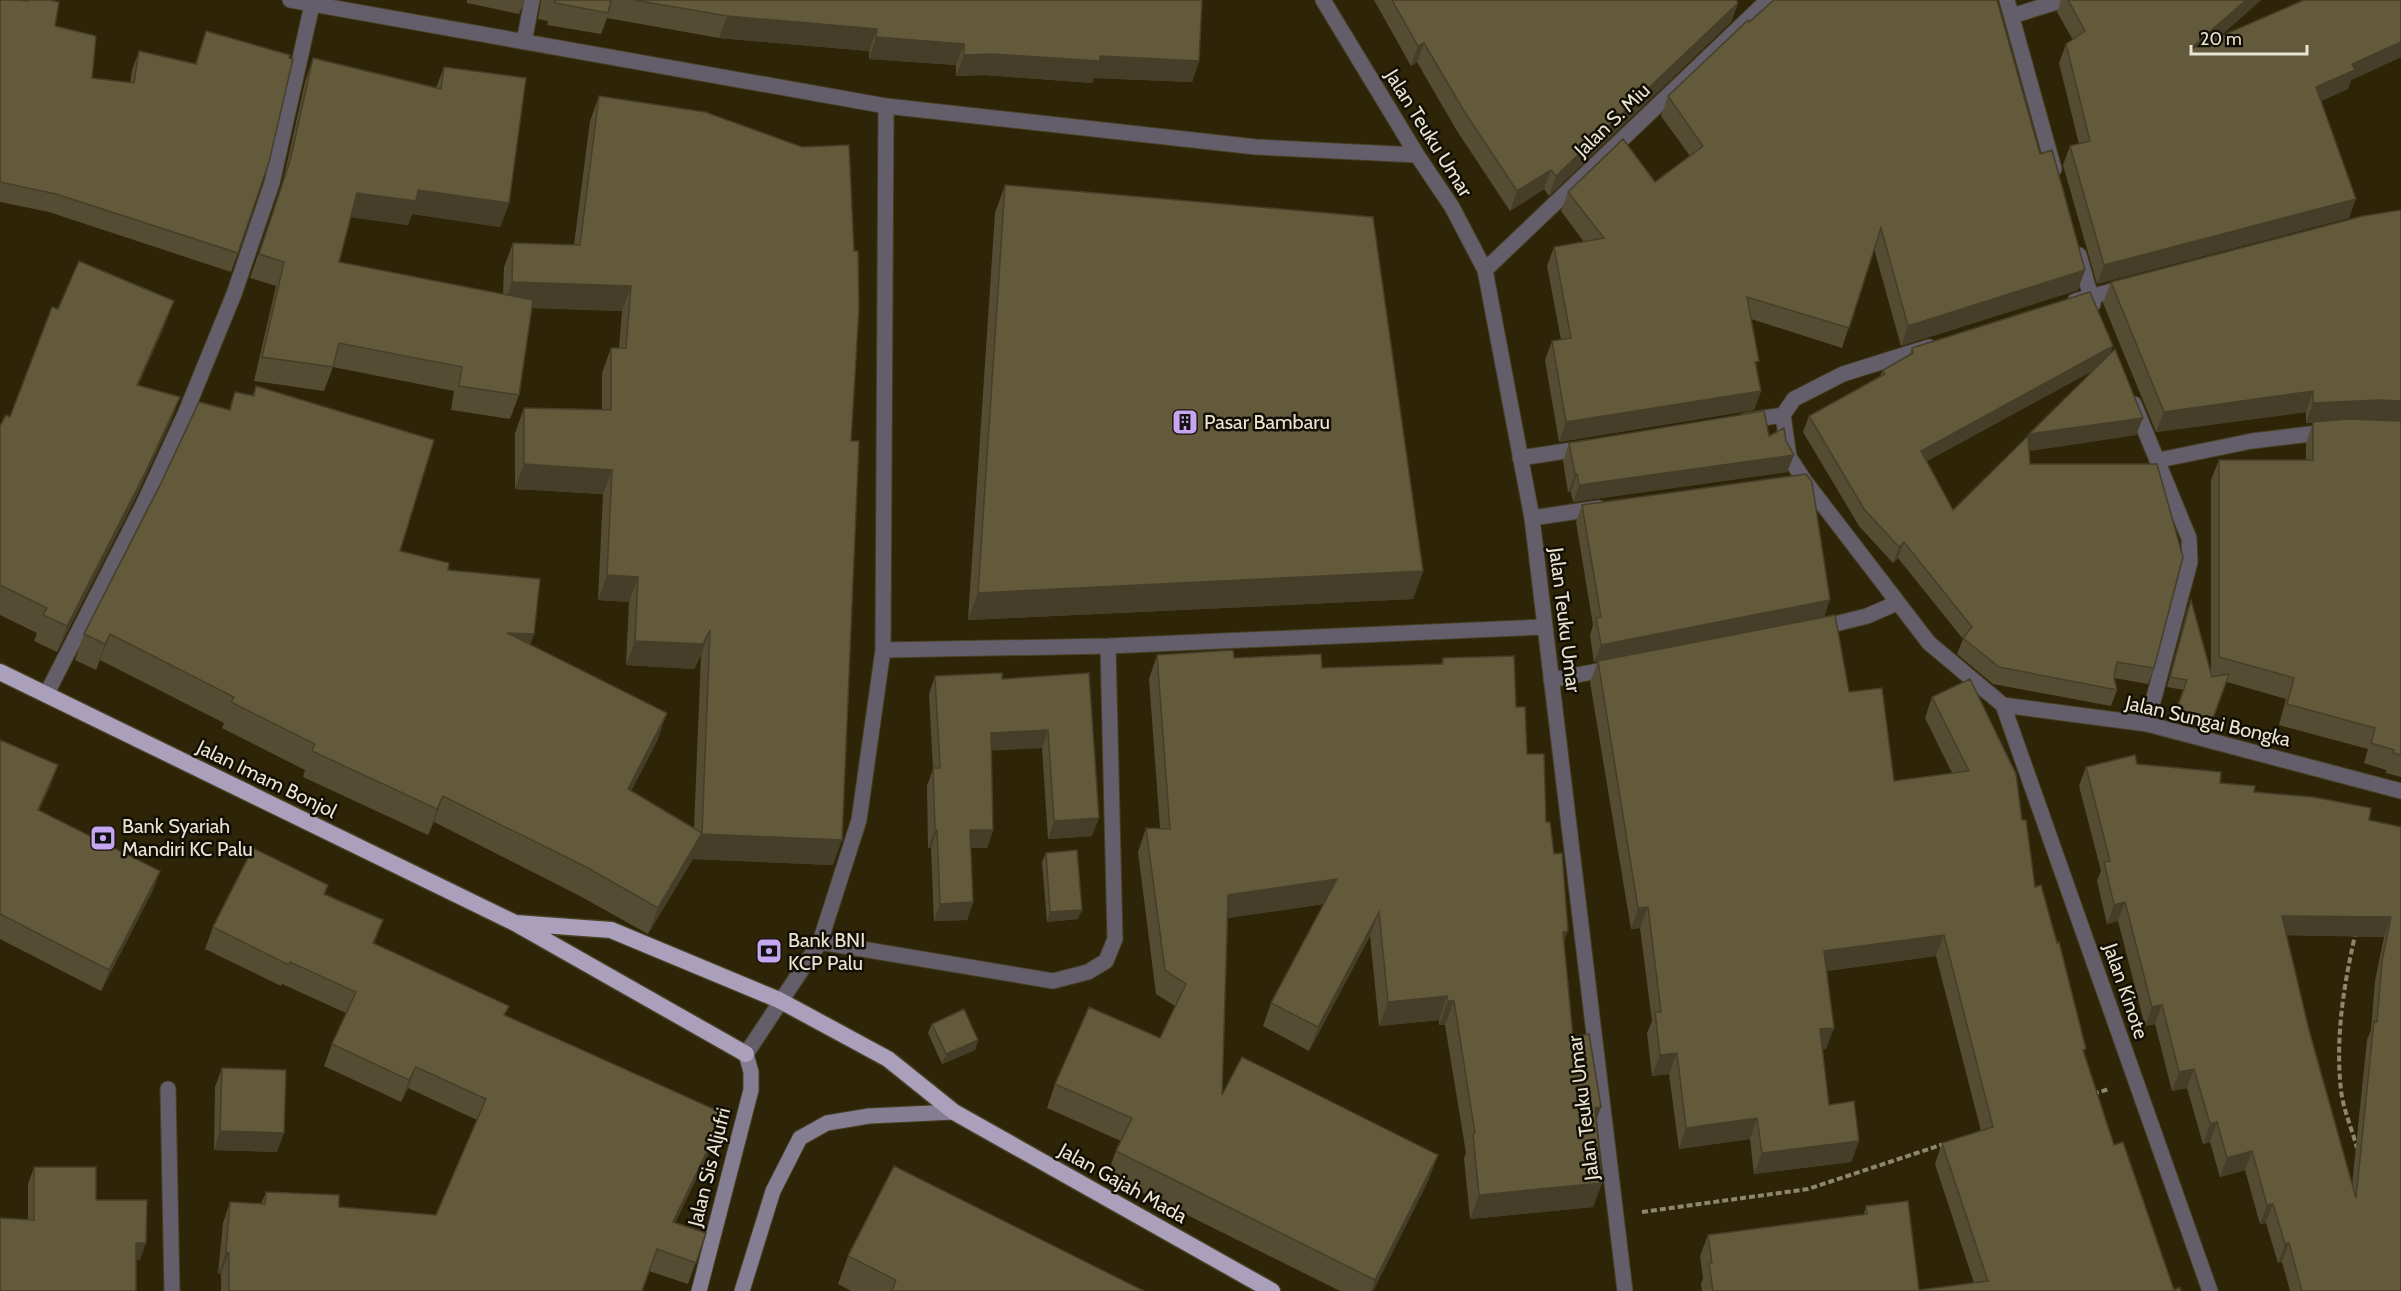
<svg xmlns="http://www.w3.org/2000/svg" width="2401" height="1291" viewBox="0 0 2401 1291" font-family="Cabin,sans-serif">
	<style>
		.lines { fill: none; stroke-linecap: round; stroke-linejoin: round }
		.minor-casing { stroke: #484024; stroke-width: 17 }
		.secondary-casing { stroke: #484024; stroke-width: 17 }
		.trunk-casing { stroke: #484024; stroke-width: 19 }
		.path { stroke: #8e8770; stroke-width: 4; stroke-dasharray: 6 3; stroke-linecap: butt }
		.minor { stroke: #635e6a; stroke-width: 15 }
		.secondary { stroke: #857d91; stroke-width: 15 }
		.trunk { stroke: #aba0bc; stroke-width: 16 }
		.wall { fill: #554d33; fill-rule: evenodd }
		.shaded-wall { fill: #453f29 }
		.building { fill: #635a3b; stroke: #453f29; stroke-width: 1.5; fill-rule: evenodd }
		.labels { text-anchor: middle; stroke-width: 5; stroke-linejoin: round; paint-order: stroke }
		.street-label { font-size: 20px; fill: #e9e4d3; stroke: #130f04 }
		.poi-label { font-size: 20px; fill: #e9e4d3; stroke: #130f04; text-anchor: start }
	</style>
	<rect width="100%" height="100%" fill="#2e2508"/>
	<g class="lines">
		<g class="minor-casing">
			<path id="minor" d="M290,0l596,106 370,41 161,8
				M1323,0l94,155 35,52 33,63 47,248 93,773
				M2007,0l47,169
				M2012,16l51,-16
				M524,42l8,-42
				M2079,255l14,49
				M1485,270l283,-270
				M2075,301l52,-14
				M1929,347l-86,27 -49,25 -11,16 6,42 15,23 125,163 74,62 207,586
				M2134,404l55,134 1,24 -43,162
				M1745,421l38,-6
				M1520,458l66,-10
				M2159,460l93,-19 75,-9
				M1532,518l67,-10
				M1819,628l48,-12 30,-13
				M883,650l225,-4 435,-19
				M1551,680l62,-12
				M46,695l98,-192 41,-89 49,-120 38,-111 40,-178
				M2003,705l144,19 254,67
				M820,942l233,39 35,-9 18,-11 9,-22 -7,-293
				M746,1054l74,-112 39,-122 24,-170 3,-544
				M168,1089l4,202"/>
		</g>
		<g class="secondary-casing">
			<path id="secondary" d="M699,1291l52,-201v-18l-5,-18
				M742,1291l31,-100 27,-53 27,-15 42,-7 85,-4"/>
		</g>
		<g class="trunk-casing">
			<path id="trunk" d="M0,672l515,251 231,131
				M515,923l96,7 168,70 109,59 66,53 318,179"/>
		</g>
		<path class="path" d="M2356,931c-12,52 -21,106 -15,159 2,19 11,39 16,58
			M2093,1094l16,-5
			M1642,1212l166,-23 136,-45"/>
		<use href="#minor" class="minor"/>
		<use href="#secondary" class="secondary"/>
		<use href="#trunk" class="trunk"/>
	</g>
	<path class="wall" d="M0,0l27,1v-1h22l6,26 37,52 38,5 2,-13 7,-19 56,13 11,-33 32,222 -7,19 -182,-60 -49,-10z
		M467,0h58l-6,14 -52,-11z
		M541,0h661l-3,61 -7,21 -98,-4 -2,5 -107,-8 -29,1v-11l-87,-6v-8l-150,-13 -112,-20 -6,16 -54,-9 1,-4 -10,-2z
		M1374,0h362l2,3 -7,19 -182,174 -5,-7 -34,22 -53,-80 -40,-69 -6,4z
		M2061,0h200l-43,38 183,-38v57l-50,23 -3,9 -27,12 28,117 -252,66 -34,-119 7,-19 9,-2 -20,-81 7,-19 7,-4 -16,-28z
		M1749,22l291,132 38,136 -177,56 -27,-97 -32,99 -91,-29 6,50 4,22 -7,19 -195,32 -14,-82 7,-19 9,-1 -14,-74 7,-19 30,-5 -23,-31 7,-19 87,-10 35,-26 -29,-40 7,-20z
		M313,58l123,30 8,-21 65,136 -9,24 -88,-13 -4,11 -58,-8 -11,45 164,32 1,-27 9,-24 61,2 16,-124 9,-25 252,345 -18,424 -140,-6 -45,75 -70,-39 -144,-73 -6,13 -125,-58 2,-7 -83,-42 2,-5 -124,-63 -4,10 -21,-10 9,-26 145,-224 6,-18 17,4 4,-10 144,165 48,19 86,64 -4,11 128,94 -27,52 63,37 7,-173 -7,14 -68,-4 3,-63 -31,-2 5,-106 -88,-5v-56l9,-25 78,1v-36l9,-25h8l3,-37 -90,-3 -13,87 -9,24 -59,-9 3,-19 -121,-24 -9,24 -70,-10 22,-95 -26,-8 32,-93 23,-103z
		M1005,185l418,386 -10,28 -445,21 27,-407z
		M2401,210v567l-15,-4v-3l-22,-7 4,-14 -89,-24 7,-26 -59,-17 -19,48 -35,-10 11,-30 -17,-3 20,-77 4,-10 20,73v-193l8,-20h87v-17l7,-20h-7v-11l-150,20 -53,-129 8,-21z
		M58,309l106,18 -26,58 42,12 -10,26 -35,76 -78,153 -23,-11 3,-8 -37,-18v-189l10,-9z
		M1912,348l198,6 33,64 -7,17 -107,16 1,13 124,204 -6,16 -34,-6 3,12 -6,16 -118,-22 -36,-30 6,-15 -65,-81 -5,5 -34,-37 -56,-94 6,-16 71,-40 3,-6 26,-15zM2094,370l-66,67 -75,73 -26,-49z
		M1769,436l17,5 8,14 -7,17 -214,30 -2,-10h-3l-5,-31 6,-18z
		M1806,474l-212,188 -4,-27 3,-10 -17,-103 6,-17z
		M1157,655l77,3 88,10 119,-4 2,-6 73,49 11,47 19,68 18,121 9,94 28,70 -5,13 6,63 -9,24 -123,12 -6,-61 2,-5 -21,-128h-6v-5l-60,6 -9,-90 -61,115 -46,-25 8,-23 53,-99 -96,14 -6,177 207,84 -56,112h-33l-233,-116 9,-24 5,-10 -74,-33 8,-24 105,-46 15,-32 -19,-12 -18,-142 8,-24h14l-11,-149z
		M1598,661l251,31 45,89 58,-8 -27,-55 7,-21 90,123 13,67 49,166 30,92 60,145 7,1h-479l-1,-7 2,-6 -3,-22 8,-21 156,-21 2,-8 53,84 55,-7 -39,-119 7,-21 39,-12 -45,-175 -109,15 -1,78h-4l7,56 30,36 -8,21 -97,12 -4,-35 -71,10 -10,-75 -17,2 -5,-43 5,-12 -12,-93 -9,1 -41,-247z
		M1089,673l3,163 -44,3 -6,-91 -51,2 2,80 -6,18h-16l2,54 -6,18 -33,1 -3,-73h-3l-1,-62 6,-17 -4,-75 6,-18 67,3z
		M0,740l58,25 -8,21 -11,24 121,61 -8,21 -51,99 -101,-52z
		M2137,764l83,19 149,37 32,7v464h-111l-8,-29 -4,1 -12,-40 -6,1 -15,-54 -25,7 -10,-35 -7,2 -16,-56 -15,3 -17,-67 -10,2 -27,-105 -11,3 -10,-43 4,-10 -22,-85 7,-19zM2286,935l98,2 -9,44 -4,49 -4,10 -15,145 -43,-155z
		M1046,853l32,66 -31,3 -5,-60z
		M328,885l-3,10 49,49 131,71 212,121 -42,87 31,10 -18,51 -39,-13 -7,20h-421v-17h-3l5,-51 7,-21 31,2 5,-12 73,15 97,8 41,-95 -69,-32 -7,14 -77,-36 8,-22 14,-31 -64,-29 -1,2 -76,-37 8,-22z
		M932,1024l46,16 -3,10 -33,14 -14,-31z
		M222,1068l55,84 -63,-2 1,-63z
		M34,1167l62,33 44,60h-4l-108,-41v-35z
		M848,1256l296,35h-293l-13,-7z"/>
	<path class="shaded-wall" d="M2246,0h15l-79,69 7,-19z
		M1738,3l-7,19 -182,174 7,-20z
		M727,16l150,13 -8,22 -150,-13z
		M876,37l88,7 -8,21 -87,-6z
		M2401,42v15l-50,23 -3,9 -39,17 7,-19 36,-23z
		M1424,43l-7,19 -6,4 7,-20z
		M992,54l108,2 99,5 -7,21 -98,-4 -2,5 -107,-8 -29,1 8,-21z
		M1551,170l-7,19 -34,22 7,-20z
		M418,190l91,13 -9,24 -88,-13 -4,11 -60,-8 9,-24z
		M2356,199l-7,19 -252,66 7,-19z
		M2085,270l-7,20 -177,56 7,-20z
		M512,282l119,4 -9,25 -119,-4z
		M174,301l-10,26 -37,84 10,-26z
		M2113,346l-6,17 -192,104 6,-16z
		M1761,391l-7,19 -195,32 7,-20z
		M2313,391l-7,21 -150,20 8,-20z
		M180,397l-10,26 -35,76 -78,153 10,-26z
		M2379,400l22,1v21l-29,-2 -66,3 7,-20z
		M2143,418l-7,17 -113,17 6,-18z
		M1794,455l-7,17 -214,30 6,-17z
		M524,464l88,6 -9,24 -88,-5z
		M1575,474h2l-6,18h-3z
		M1904,542l-6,16 -5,5 6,-16z
		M1423,571l-10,28 -445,21 10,-27z
		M607,575l31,2 -9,25 -31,-2z
		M1830,600l-6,17 -230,45 7,-17z
		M710,630l-9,25 -7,14 -68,-4 9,-24z
		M507,633l27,1 -10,27z
		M110,634l-10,26 -4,10 9,-26z
		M667,713l-9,26 -39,76 9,-26z
		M1048,730l-6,18 -57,3 6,-18z
		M58,765l-8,21 -20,45 8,-21z
		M443,796l-9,26 -6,13 9,-26z
		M1099,818l-7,18 -44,3 6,-18z
		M935,830h2l-6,18h-3z
		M970,830h23l-6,18h-24z
		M702,833l140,7 -9,25 -140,-6 -45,75 10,-26z
		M160,871l-8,21 -51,99 8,-21z
		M1337,879l-8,24 -109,16 8,-24z
		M973,902l-6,18 -33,1 6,-17z
		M2125,902l-7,19 -11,3 7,-19z
		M1648,907l-8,21 -9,1 7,-21z
		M1082,910l-4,9 -31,3 3,-10z
		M1379,912l-9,24 -61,115 9,-24z
		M2282,916l109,1 -7,20 -109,-2z
		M383,920l-8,22 -10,23 8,-22z
		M1568,931l-9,24 4,-23z
		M1944,935l-8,21 -119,16 7,-21z
		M1447,996l-8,24 -60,6 9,-24z
		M1448,1001h6l-9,24h-6z
		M2162,1005l-7,19 -10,2 7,-19z
		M1834,1028l-8,21 -14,2 8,-22z
		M978,1040l-3,10 -33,14 4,-10z
		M1677,1053l-8,21 -17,2 8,-21z
		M416,1067l-8,21 -7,14 8,-22z
		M2194,1069l-7,19 -15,3 7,-19z
		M1601,1107l-9,24 3,-23z
		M725,1114l-8,22 -52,107 8,-21z
		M1757,1118l-7,21 -71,10 7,-21z
		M2217,1122l-7,20 -7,2 7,-20z
		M220,1131l64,2 -7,19 -63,-2z
		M1859,1141l-8,21 -97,12 8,-21z
		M2252,1151l-7,19 -25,7 7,-19z
		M1438,1155l-9,24 -56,112h-2l4,-11z
		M1602,1183l-9,24 -123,12 9,-24z
		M2273,1204l-7,19 -6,1 7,-19z
		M136,1243h10l-6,17h-10z
		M2289,1243l-7,19 -4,1 7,-19z
		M226,1252l3,1 -8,21h-3z"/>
	<path class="building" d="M0,0h17l11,1v-1h21l10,2 -4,24 41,10 -4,42 42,5 5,-32 57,13 10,-33 84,24 -1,3 4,1 -24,103 -31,91 -182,-59 -56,-12z
		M555,0h56l-3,13 -53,-10z
		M634,0h568l-3,61 -99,-5v5l-108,-7 -28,1v-11l-88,-7 1,-8 -150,-13z
		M1392,0h344l2,3 -182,173 -5,-6 -34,21 -53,-80 -40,-68 -6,3z
		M1774,0h223l43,154 12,-4 33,120 -177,56 -27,-98 -32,100 -102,-31 12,64 -4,1 6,29 -195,31 -14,-81 19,-3 -17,-91 50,-9 -36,-46 55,-53 32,43 48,-36 -35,-50 80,-76 1,2z
		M2068,0h178l-57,50 115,-50h97v42l-49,22 3,6 -39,17 40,112 -252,66 -34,-119 20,-5 -24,-97 19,-13z
		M313,58l128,31 3,-22 82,11 -17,125 -91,-13 -2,11 -59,-8 -18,69 194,38 -14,95 -60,-9 3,-19 -123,-24 -6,24 -71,-10 22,-95 -25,-8 31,-93z
		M599,96l106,16 97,35 47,-2 5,106h4l1,58 -8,132h8l-17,399 -140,-6 8,-204 -7,14 -68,-3 3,-64 -31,-2 5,-105 -88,-6v-56l87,2v-62h15l5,-62 -119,-4 1,-39 67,2z
		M1005,185l368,32 50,354 -445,22z
		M2401,210v191l-22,-1 -66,3v-12l-149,21 -53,-130 252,-66z
		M79,261l95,40 -37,84 43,12 -35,76 -78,153 -24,-11 4,-7 -47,-23v-159l6,-11 4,2 42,-110 6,2z
		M2090,292l23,54 -192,105 32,59 75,-74 2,28h127l26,93 -29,111 -37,-6 -3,15 3,13 -118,-23 -36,-29 9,-11 -68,-85 -5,5 -35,-38 -55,-93 76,-42 -2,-4 30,-17 -1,-5z
		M2115,349l28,69 -114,16z
		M256,386l178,54 -34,111 49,12 -1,7 92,9 -6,55 -27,-1 160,80 -39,76 74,44 -44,75 -70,-40 -145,-72 -6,13 -125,-58 3,-7 -84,-42 3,-5 -124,-63 -5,10 -21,-10 78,-153 37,-79 31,8 5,-18 19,4z
		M1764,411l5,25 15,-8 2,13 8,14 -215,30 -2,-11h-2l-6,-31z
		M2348,419l53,2v334l-8,-2 1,-3 -23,-7 4,-15 -88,-24 7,-26 -75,-21v-197h94v-38z
		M1806,474l6,8 18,118 -229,45 -5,-27 5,-1 -19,-112z
		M2191,600l21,77 17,-3 -17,47 -36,-10 11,-31 -17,-3z
		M1835,615l14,77 33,-4 12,93 75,-10 -37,-74 38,-18 46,95 6,46h4l9,67 6,-2 16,58 2,-1 27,107 -3,1 31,95 9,-3 51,148 6,-3 1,4h-468l-4,-28h3l-4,-28 159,-21 -1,-8 42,-5 11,89 69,-9 -46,-138 51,-16 -49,-192 -120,16 10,77 -14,1 9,76 25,-4 5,40 -97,12 -5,-35 -71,10 -9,-75 -17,2 -5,-43h6l-13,-105 -10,1 -40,-247z
		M1233,650l1,8 87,-4 1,14 121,-4v-6l71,-2 2,51h9l2,47h17l2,68h4l4,32 8,-1 6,78 -5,1 10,105 16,-3 12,73 -6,1 7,75 -123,12 -6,-61 2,-1 -21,-132h-6l-1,-5 -59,6 -9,-90 -61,115 -47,-24 66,-124 -109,16 -6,200 20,-38 196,98 -63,125 -259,-129 16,-33 -77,-34 34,-77 71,31 26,-54 -21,-14 -19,-142 24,1 -13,-174z
		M1002,673v6l87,-6 10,145 -45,3 -6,-91 -57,3 2,97h-23l3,72 -33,2 -3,-74h-2l-2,-62h7l-5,-92z
		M0,740l58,25 -20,45 122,61 -51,99 -109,-56z
		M2135,755l2,9 84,8 -1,11 35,3 -1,6 59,5 58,11 -2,12 32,7v464h-99l-13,-48 -4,1 -12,-40 -6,1 -15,-54 -25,7 -10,-36 -7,2 -16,-55 -15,3 -17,-67 -10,2 -27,-105 -11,3 -10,-43 6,-1 -24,-94zM2282,916l109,1 -9,44 -5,61 -3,-1 -18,177 -47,-168z
		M253,848l75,37 -4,9 59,26 -10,23 136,63 -5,9 221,99 -52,108 33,11 -10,30 -39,-14 -15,42h-413v-38l-3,-1 4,-50 35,2 1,-12 73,3v12l97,8 50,-116 -70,-32 -7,13 -77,-36 24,-52 -66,-30 -1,3 -76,-38z
		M1077,850l5,60 -32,2 -4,-59z
		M964,1009l14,31 -32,14 -14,-30z
		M222,1068l64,2 -2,63 -64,-2z
		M894,1166l250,125h-252l4,-11 -48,-24z
		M34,1167h62v33h51l-1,43h-10v48h-136v-73l34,2z"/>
	<defs>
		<g id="building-square" transform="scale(1.35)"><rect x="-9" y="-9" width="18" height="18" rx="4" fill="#c6a6f0" stroke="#130f04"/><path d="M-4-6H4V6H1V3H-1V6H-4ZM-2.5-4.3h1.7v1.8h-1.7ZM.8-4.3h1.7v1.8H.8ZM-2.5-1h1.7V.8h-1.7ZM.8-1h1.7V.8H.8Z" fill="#111"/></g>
		<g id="bank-square" transform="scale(1.35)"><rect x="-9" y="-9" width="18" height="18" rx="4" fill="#c6a6f0" stroke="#130f04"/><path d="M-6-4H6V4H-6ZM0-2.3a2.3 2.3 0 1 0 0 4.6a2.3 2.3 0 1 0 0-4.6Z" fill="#111"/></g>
	</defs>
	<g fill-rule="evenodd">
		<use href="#building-square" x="1185" y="422"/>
		<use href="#bank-square" x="103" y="838"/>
		<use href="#bank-square" x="769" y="951"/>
	</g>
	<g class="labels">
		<g class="street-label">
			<text transform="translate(1612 120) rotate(-44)" y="7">Jalan S. Miu</text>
			<text transform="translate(1429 133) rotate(58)" y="7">Jalan Teuku Umar</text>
			<text transform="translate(1565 620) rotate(83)" y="7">Jalan Teuku Umar</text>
			<text transform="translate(2208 721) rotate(13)" y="7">Jalan Sungai Bongka</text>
			<text transform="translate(267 779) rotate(26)" y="7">Jalan Imam Bonjol</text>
			<text transform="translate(2126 991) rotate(71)" y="7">Jalan Kinote</text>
			<text transform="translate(1583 1108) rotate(-97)" y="7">Jalan Teuku Umar</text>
			<text transform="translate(709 1167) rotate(-76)" y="7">Jalan Sis Aljufri</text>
			<text transform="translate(1123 1183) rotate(29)" y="7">Jalan Gajah Mada</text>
		</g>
		<g class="poi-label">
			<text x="1204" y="429">Pasar Bambaru</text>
			<text x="122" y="833">Bank Syariah<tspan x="122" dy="23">Mandiri KC Palu</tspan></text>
			<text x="788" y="947">Bank BNI<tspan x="788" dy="23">KCP Palu</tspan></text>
		</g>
	</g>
	<path d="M2191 45v9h116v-9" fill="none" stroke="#e9e4d3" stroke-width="3"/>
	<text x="2200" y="45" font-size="18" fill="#e9e4d3" stroke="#130f04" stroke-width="4.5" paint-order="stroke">20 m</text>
</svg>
